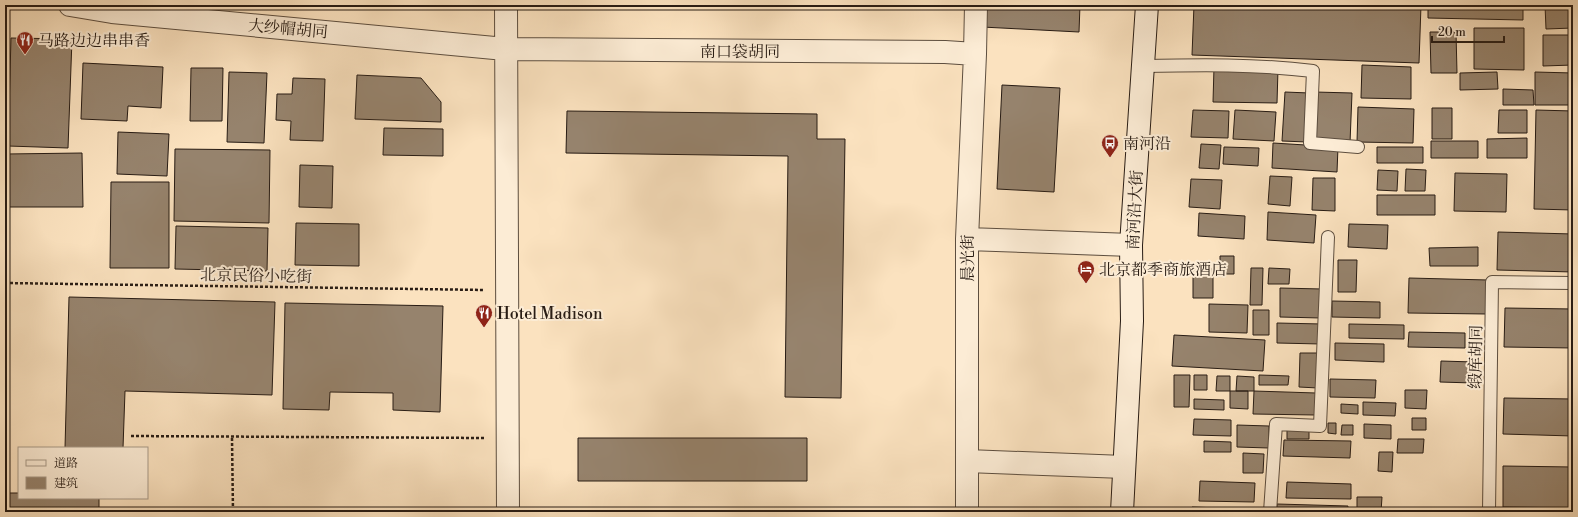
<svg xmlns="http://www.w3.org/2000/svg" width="1578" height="517" viewBox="0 0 1578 517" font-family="'Libre Bodoni','Noto Serif SC',serif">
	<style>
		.building { fill: #96836d; stroke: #281c14 }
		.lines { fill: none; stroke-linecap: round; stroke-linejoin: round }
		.lane-casing { stroke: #5d4e3f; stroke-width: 14 }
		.street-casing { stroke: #5d4e3f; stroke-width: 24 }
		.secondary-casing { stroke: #281c14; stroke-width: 24 }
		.path { stroke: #281c14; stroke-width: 2.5; stroke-dasharray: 3 2; stroke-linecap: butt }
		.lane { stroke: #fcecd5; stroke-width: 12 }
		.street { stroke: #fcecd5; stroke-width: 22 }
		.secondary { stroke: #fcecd5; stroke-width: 22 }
		.labels { text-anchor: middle; stroke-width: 4; stroke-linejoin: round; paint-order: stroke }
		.street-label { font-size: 16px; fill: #281c14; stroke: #fcecd5 }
		.poi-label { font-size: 16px; fill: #281c14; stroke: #fcecd5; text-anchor: start }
	</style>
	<rect width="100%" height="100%" fill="#fbe2bf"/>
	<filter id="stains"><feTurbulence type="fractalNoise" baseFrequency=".005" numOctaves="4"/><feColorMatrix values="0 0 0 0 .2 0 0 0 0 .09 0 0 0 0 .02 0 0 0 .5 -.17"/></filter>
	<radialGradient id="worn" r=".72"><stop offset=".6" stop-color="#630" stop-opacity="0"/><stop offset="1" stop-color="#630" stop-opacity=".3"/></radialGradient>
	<path class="building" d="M983,5h97l-1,27 -97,-5z
		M1194,5h227l-2,58 -227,-8z
		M1428,5h95v15l-95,-2z
		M1545,5h28v23l-27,1z
		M1474,28h50v42l-50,-1z
		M1430,32h26l1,41h-26z
		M1543,35h30v30l-30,1z
		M11,38l61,1 -4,109 -60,-2z
		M83,63l80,4 -2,41 -33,-2 -1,15 -46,-2z
		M1362,65l49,2v32l-50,-1z
		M1214,67l64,2 -1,34 -64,-1z
		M191,68h32l-1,53h-32z
		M229,72l38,1 -3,70 -37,-1z
		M1497,72l1,17 -38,1v-17z
		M1535,72l38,1v32h-38z
		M357,75l64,3 20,24v20l-86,-3z
		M293,78l32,1 -2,62 -33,-1 1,-19 -15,-1 1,-26h15z
		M1002,85l58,3 -6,104 -57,-3z
		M1503,89l30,1 1,15h-31z
		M1285,92l24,1 -2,49 -25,-1z
		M1315,92l37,1 -2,50 -37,-1z
		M1358,107l56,2 -1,34 -56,-1z
		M1432,108h20v31h-20z
		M1193,110l36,1 -1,27 -37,-1z
		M1235,110l41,2 -2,29 -41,-2z
		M1499,110h28v23h-29z
		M1536,110l37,1v99l-39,-1z
		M567,111l250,3v25h28l-4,259 -56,-1 3,-241 -222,-3z
		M384,128l59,1v27l-60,-1z
		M118,132l51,2 -2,42 -50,-2z
		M1527,138v20h-40v-19z
		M1431,141h47v17h-47z
		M1273,143l65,4 -1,25 -65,-4z
		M1201,144l20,1 -2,24 -20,-1z
		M1224,147l35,1 -1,18 -35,-2z
		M1377,147h46v16h-46z
		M175,149l95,1 -1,73 -95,-2z
		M82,153l1,54h-77v-53z
		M300,165l33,1 -1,42 -33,-1z
		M1406,169l20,1 -1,21h-20z
		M1378,170l20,1 -1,20 -20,-1z
		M1455,173l52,1 -1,38 -52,-1z
		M1270,176l22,1 -2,29 -22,-2z
		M1313,178h22v33l-23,-1z
		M1191,179l31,1 -2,29 -31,-2z
		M111,182h58v86h-59z
		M1377,195h58v20h-58z
		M1268,212l48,3 -2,28 -47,-3z
		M1199,213l46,3 -1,23 -46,-3z
		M296,223l63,1v42l-64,-1z
		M1349,224l39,1 -1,24 -39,-2z
		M176,226l92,2 -1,43 -92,-2z
		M1498,232l75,2v38l-76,-2z
		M1478,247v19h-48l-1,-18z
		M1220,256h14v18h-14z
		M1338,260h19l-1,32h-18z
		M1193,268l20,1v29h-20z
		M1251,268h12l-1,37h-12z
		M1269,268l21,1 -1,15h-21z
		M1409,278l79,2 -1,34 -79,-1z
		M1280,288l42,1 -1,29 -41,-1z
		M69,297l206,5 -3,93 -147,-4 -2,57h-58z
		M1332,301l48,1v16l-48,-1z
		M285,303l158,3 -3,106 -47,-2v-17l-63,-1 -1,18 -46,-1z
		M1209,304l39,1 -1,28 -38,-1z
		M1505,308l68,1v39l-69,-1z
		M1253,310h16v25h-16z
		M1277,323l45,1 -1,20 -44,-1z
		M1349,324l55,1v14l-55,-1z
		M1409,332l56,1v15l-57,-1z
		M1174,335l91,5 -2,31 -91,-5z
		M1335,343l49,1v18l-49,-2z
		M1300,353h19l-1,35 -19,-1z
		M1441,361l33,1 -1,21 -33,-1z
		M1174,375h16l-1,32h-15z
		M1194,375h13v15h-13z
		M1259,375l30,1 -1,9h-29z
		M1217,376h13v15h-14z
		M1237,376l17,1v14h-18z
		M1330,379l46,1 -1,18 -45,-1z
		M1405,390h22l-1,19 -21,-1z
		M1230,391h18v18l-18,-1z
		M1254,391l62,2 -1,22 -62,-1z
		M1504,398l69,1v37l-70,-2z
		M1194,399l30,1v10l-30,-1z
		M1363,402l33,1 -1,13 -32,-1z
		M1341,404l17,1v9l-17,-1z
		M1412,418h14v12h-14z
		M1194,419l37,1v16l-38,-1z
		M1328,423h8v11l-8,-1z
		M1364,424l27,1v14l-27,-1z
		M1237,425l32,1v22l-32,-1z
		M1342,425h11v10h-12z
		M1287,428h22v11h-22z
		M578,438h229v43h-229z
		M1398,439h26l-1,14h-26z
		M1284,440l67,1 -1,17 -67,-2z
		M1204,441l27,1v10h-27z
		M1379,452h14l-1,20 -14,-1z
		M1243,453l21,1 -1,19h-20z
		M1503,466l70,1v41l-70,-1z
		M1200,481l55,2 -1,19 -55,-1z
		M1287,482l64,2v15l-65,-1z
		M5,493h14v5h80v14h-94z
		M1357,497h25l-1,15h-24z
		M1277,504l71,2 -1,6h-70z
		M1192,507l28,1v4h-28z
		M1228,508h23v4h-23z"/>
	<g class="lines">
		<g class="lane-casing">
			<path id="lane" d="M1143,66c57,-1 113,-2 170,5l-3,72 48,4
				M1270,512l6,-88 44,2 8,-189
				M1489,512l3,-230 81,1"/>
		</g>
		<g class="street-casing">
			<path id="street" d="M70,5l42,7 393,37 440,3 30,2
				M506,5l2,507
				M967,239l164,6
				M967,461l157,6
				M967,512v-273l8,-185 1,-49"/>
		</g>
		<g class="secondary-casing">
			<path id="secondary" d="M1122,512l10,-191 -1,-76 16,-240"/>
		</g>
		<path class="path" d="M5,283l479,7
			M131,436l353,2
			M232,438l1,74"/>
		<use href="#lane" class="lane"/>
		<use href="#street" class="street"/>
		<use href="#secondary" class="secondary"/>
	</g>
	<defs>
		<g id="restaurant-pin" transform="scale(0.9)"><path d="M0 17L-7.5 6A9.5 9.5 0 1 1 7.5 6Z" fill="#8f2418" stroke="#fcecd5"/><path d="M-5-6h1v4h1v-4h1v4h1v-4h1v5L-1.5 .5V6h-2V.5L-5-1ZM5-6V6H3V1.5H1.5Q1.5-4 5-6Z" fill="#fff"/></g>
		<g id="bus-pin" transform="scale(0.9)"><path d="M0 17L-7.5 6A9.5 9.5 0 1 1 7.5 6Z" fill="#8f2418" stroke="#fcecd5"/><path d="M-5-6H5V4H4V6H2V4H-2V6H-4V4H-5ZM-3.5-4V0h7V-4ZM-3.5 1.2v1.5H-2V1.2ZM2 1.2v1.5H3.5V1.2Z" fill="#fff"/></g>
		<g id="hotel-pin" transform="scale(0.9)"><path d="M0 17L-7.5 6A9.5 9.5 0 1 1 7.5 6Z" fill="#8f2418" stroke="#fcecd5"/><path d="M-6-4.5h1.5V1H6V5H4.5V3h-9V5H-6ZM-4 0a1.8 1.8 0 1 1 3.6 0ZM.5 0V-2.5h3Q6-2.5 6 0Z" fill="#fff"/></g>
	</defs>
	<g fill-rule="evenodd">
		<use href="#restaurant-pin" x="25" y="40"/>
		<use href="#bus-pin" x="1110" y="143"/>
		<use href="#hotel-pin" x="1086" y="269"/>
		<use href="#restaurant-pin" x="484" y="313"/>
	</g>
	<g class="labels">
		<g class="street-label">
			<text transform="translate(288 28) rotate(5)" y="6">大纱帽胡同</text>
			<text x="740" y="57">南口袋胡同</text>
			<text transform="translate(1134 210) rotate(-87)" y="6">南河沿大街</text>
			<text transform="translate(967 258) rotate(-90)" y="6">晨光街</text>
			<text transform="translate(256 275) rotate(1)" y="6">北京民俗小吃街</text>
			<text transform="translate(1475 357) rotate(-89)" y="6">缎库胡同</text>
		</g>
		<g class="poi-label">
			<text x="38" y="46">马路边边串串香</text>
			<text x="1123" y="149">南河沿</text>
			<text x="1099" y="275">北京都季商旅酒店</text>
			<text x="497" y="319">Hotel Madison</text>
		</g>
	</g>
	<rect width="1578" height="517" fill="none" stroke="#fbe2bf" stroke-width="20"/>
	<rect x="6" y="6" width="1566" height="505" fill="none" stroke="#281c14" stroke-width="2"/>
	<rect x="10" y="10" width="1558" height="497" fill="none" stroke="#281c14"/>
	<rect x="18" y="447" width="130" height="52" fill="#fcecd5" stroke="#a79988"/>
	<rect x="26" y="460" width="20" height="6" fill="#fcecd5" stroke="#a79988"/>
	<text x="54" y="467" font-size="12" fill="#281c14">道路</text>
	<rect x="26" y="477" width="20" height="12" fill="#96836d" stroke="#a79988"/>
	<text x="54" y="487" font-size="12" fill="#281c14">建筑</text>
	<path d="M1432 36v6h72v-6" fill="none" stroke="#281c14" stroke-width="2"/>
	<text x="1438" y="36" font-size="12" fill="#281c14" stroke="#fcecd5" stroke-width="3" paint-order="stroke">20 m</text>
	<rect width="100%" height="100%" filter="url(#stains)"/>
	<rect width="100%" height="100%" fill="url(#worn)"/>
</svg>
